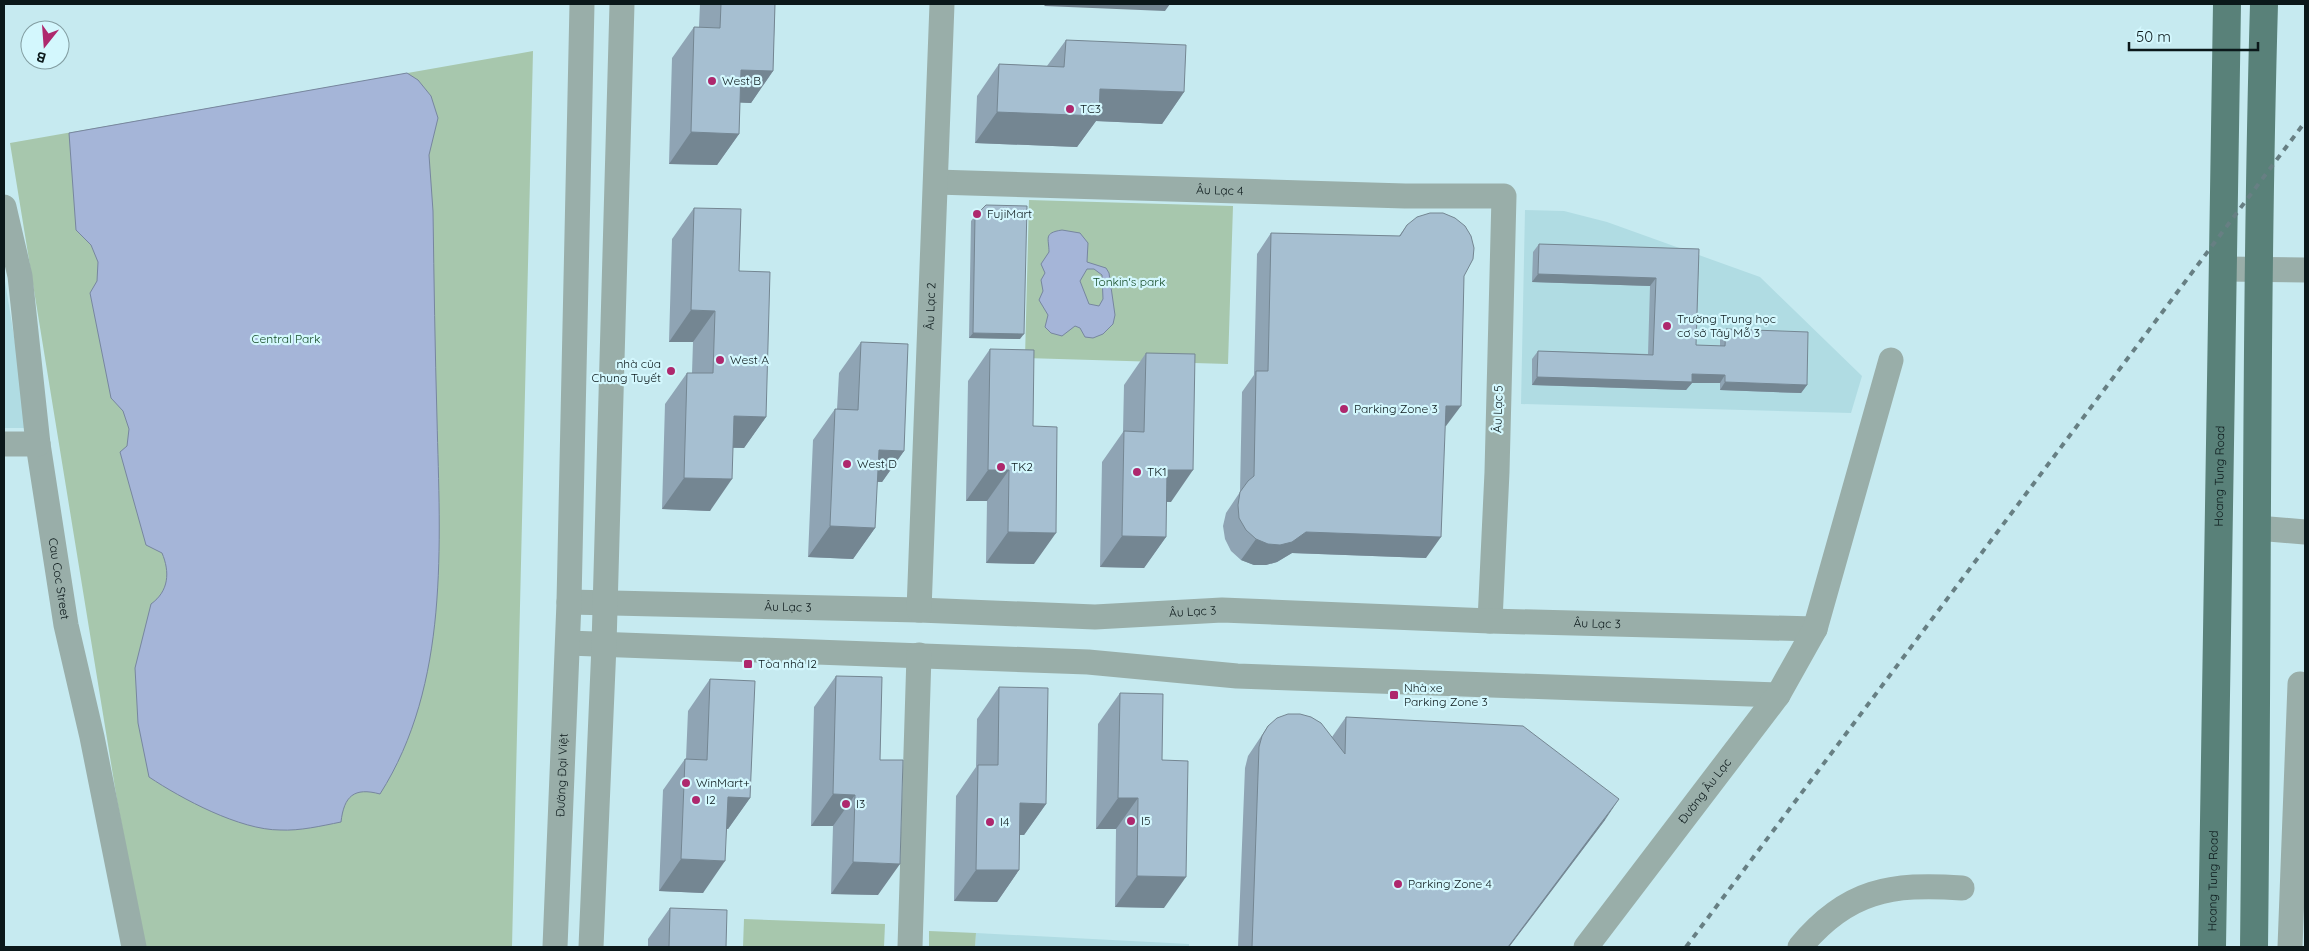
<svg xmlns="http://www.w3.org/2000/svg" width="2309" height="951" viewBox="0 0 2309 951" font-family="Quicksand,sans-serif">
	<style>
		.built { fill: #b0dce3 }
		.green { fill: #a7c7ad }
		.water { fill: #a5b5d8; stroke: #77869f; fill-rule: evenodd }
		.lines { fill: none; stroke-linecap: round; stroke-linejoin: round }
		.minor { stroke: #99aea9; stroke-width: 25 }
		.major { stroke: #598179; stroke-width: 28 }
		.rail { stroke: #677f83; stroke-width: 4; stroke-dasharray: 6 6; stroke-linecap: butt }
		.wall { fill: #8fa4b4 }
		.shaded-wall { fill: #748692 }
		.building { fill: #a6bfd1; stroke: #748692 }
		.poi-dot { fill: #ae286d; stroke: #d3f7fd; stroke-width: 2 }
		.labels { text-anchor: middle; stroke-width: 4.5; stroke-linejoin: round; paint-order: stroke }
		.poi-label { font-size: 12px; fill: #0b181a; stroke: #d3f7fd; text-anchor: start }
		.street-label { font-size: 12px; fill: #0b181a; stroke: #d3f7fd }
		.park-label { font-size: 12px; fill: #154c27; stroke: #d3f7fd }
	</style>
	<rect width="100%" height="100%" fill="#c6eaf0"/>
	<path class="built" d="M1525,210l39,1 43,11 153,55 102,99 -11,37 -330,-9z
		M4,275l25,153h-25z
		M976,933l213,11v3h-214z"/>
	<path class="green" d="M533,51l-21,896h-367l-28,-147 -107,-657z
		M1029,200l204,6 -5,158 -203,-6z
		M744,919l141,5 -1,23h-141z
		M929,931l47,2 -1,14h-46z"/>
	<path class="water" d="M407,73l11,7 13,16 7,22 -9,37 4,56c1,70 2,139 4,208 3,125 13,265 -57,375 -26,-7 -36,2 -39,28 -20,4 -41,9 -61,8 -40,0 -98,-31 -131,-53l-11,-54 -3,-55 16,-64c18,-13 19,-32 11,-51l-16,-8 -26,-93 7,-6 2,-17 -6,-18 -12,-13 -21,-105 7,-12 1,-19 -7,-17 -15,-15 -7,-97z
		M1062,230l18,3 8,10 -1,19 19,6 3,5 6,42 -2,9 -10,10 -10,4 -8,-1 -5,-9 -5,-2 -13,10 -11,-3 -6,-6 3,-12 -9,-15 4,-9 -2,-11 4,-7 -4,-9 8,-12c0,-14 -6,-19 13,-22zM1087,269h7l8,6 1,24 -4,7 -10,-2 -9,-23z"/>
	<g class="lines">
		<g class="minor">
			<path id="s1" d="M936,182l469,14h99l-7,276 -7,149"/>
			<path id="s2" d="M4,207l16,69 18,168 28,181 26,112 42,210"/>
			<path d="M2223,269l82,1"/>
			<path d="M4,444h34"/>
			<path d="M2257,528l48,4"/>
			<path id="s3" d="M569,602l350,8 176,7 127,-7 268,11 325,8"/>
			<path id="s4" d="M919,610l23,-606"/>
			<path d="M568,643l520,19 149,14 541,19"/>
			<path id="s5" d="M555,947l14,-345 13,-598"/>
			<path d="M591,947l13,-302 18,-641"/>
			<path d="M910,947l9,-292"/>
			<path id="s6" d="M1586,947l192,-252 37,-66 76,-269"/>
			<path d="M1800,947c47,-57 91,-64 162,-59"/>
			<path d="M2290,947l10,-263"/>
		</g>
		<g class="major">
			<path id="s7" d="M2212,947l15,-943"/>
			<path d="M2254,947c4,-314 1,-629 10,-943"/>
		</g>
		<path class="rail" d="M1686,947l619,-825"/>
	</g>
	<path class="wall" d="M700,4h75l-2,67 -22,32 -11,-1 -1,32 -22,31 -48,-1 3,-106 22,-31h5z
		M1066,40l118,52 -22,32 -66,-3 -19,26 -102,-4 2,-47 22,-32 48,2z
		M694,208l45,63 27,146 -22,31h-11l-23,63 -48,-2 3,-105 22,-31h5l1,-31h-24l3,-103z
		M975,216l45,123 -51,-1 2,-117z
		M1407,225l57,51 -18,150h-1l-19,132 -134,-5 -15,9 -11,3h-12l-13,-5 -10,-9 -6,-12 -2,-13 3,-13 14,-21 2,-100 12,-17 3,-121 14,-21 128,3z
		M1539,244l160,5 -3,96 24,1v-9l6,-8 81,56 -6,8 -81,-3v-7h-28l-6,7 -154,-5v-26l6,-8 110,3 2,-68 -118,-4 1,-30z
		M861,342l43,109 -22,31h-5l-2,46 -22,31 -45,-2 5,-117 22,-31h2l2,-36z
		M990,349l43,77 1,138 -48,-1 1,-62h-21l2,-120z
		M1146,353l25,149h-5v35l-22,31 -44,-1 2,-105 21,-30 1,-47z
		M836,676l44,84 -2,135 -47,-1 2,-68h-22l3,-119z
		M710,679l40,119 -22,31h-1l-24,64 -44,-2 4,-101 22,-31h1l2,-48z
		M999,687l47,117 -22,31h-4l-1,35 -22,32 -43,-1 2,-105 20,-29 1,-48z
		M1120,693l42,67 2,148 -49,-1 1,-78h-20l2,-105z
		M1346,717l259,103 -96,127h-271l7,-179 3,-12 20,-30 64,11z
		M670,908l56,39h-78v-8z"/>
	<path class="shaded-wall" d="M1046,4h124l-5,7 -121,-5z
		M741,70l32,1 -22,32 -32,-1z
		M1100,89l84,3 -22,32 -66,-3 -19,26 -102,-4 22,-31z
		M691,132l48,2 -22,31 -48,-1z
		M1538,274l118,4 -6,8 -118,-4z
		M691,310l24,1 -22,31h-24z
		M973,333l51,1 -4,5 -51,-1z
		M1692,374l33,1 -5,8h-28l-6,7 -154,-5 5,-8z
		M1725,382l82,3 -6,8 -81,-3z
		M1446,406h15l-15,20h-14z
		M734,416l32,1 -22,31 -32,-1z
		M879,450l25,1 -22,31 -25,-1z
		M988,470h21l-22,31h-21z
		M1167,470h26l-22,32 -26,-1z
		M684,478l48,1 -22,32 -48,-2z
		M830,526l45,2 -22,31 -45,-2z
		M1008,532l48,1 -22,31 -48,-1z
		M1306,532l135,5 -15,21 -134,-5 -15,9 -11,3h-12l-13,-5 15,-21z
		M1122,536l44,1 -22,31 -44,-1z
		M833,794l22,1 -22,31h-22z
		M728,797l22,1 -22,31 -22,-1z
		M1118,798h20l-22,31h-20z
		M1619,799l-14,21 -96,127h-1z
		M1020,803l26,1 -22,31h-26z
		M681,859l44,2 -22,32 -44,-2z
		M853,862l47,2 -22,31 -47,-1z
		M976,870h43l-22,32 -43,-1z
		M1137,876l49,1 -22,31 -49,-1z"/>
	<path class="building" d="M721,4h54l-2,67 -32,-1 -2,64 -48,-2 3,-105 26,1z
		M1066,40l120,5 -2,47 -84,-3 -1,27 -102,-4 2,-48 65,3z
		M986,205l41,1 -3,128 -51,-1 2,-117z
		M694,208l47,1 -2,62 31,1 -4,145 -32,-1 -2,63 -48,-1 3,-105h26l2,-62 -24,-1z
		M1430,213h13l12,5 10,8 6,10 3,12 -1,11 -9,17 -3,130h-15l-5,131 -135,-5 -14,10 -12,3 -12,-1 -12,-5 -10,-9 -7,-12 -1,-13 2,-13 8,-11 6,-5 2,-105h12l3,-138 129,3 7,-11 10,-8z
		M1539,244l160,5 -3,96 29,1 1,-17 82,3 -1,53 -82,-3v-7l-33,-1v8l-155,-5 1,-26 115,4 3,-77 -118,-4z
		M861,342l47,2 -4,107 -25,-1 -4,78 -45,-2 5,-117 23,1z
		M990,349l44,1 -1,76 24,1 -1,106 -48,-1 1,-62h-21z
		M1146,353l49,1 -2,116h-26l-1,67 -44,-1 2,-105 20,1z
		M836,676l46,1 -2,83h23l-3,104 -47,-2 2,-67 -22,-1z
		M710,679l45,2 -5,117 -22,-1 -3,64 -44,-2 4,-100 22,1z
		M999,687l49,1 -2,116 -26,-1 -1,67h-43l2,-105h20z
		M1120,693l43,1 -1,66 26,1 -2,116 -49,-1 1,-78h-20z
		M1288,714h12l11,3 10,6 24,31 1,-37 177,9 96,73 -111,148h-256l7,-200 3,-11 6,-10 9,-8z
		M670,908l57,2 -1,37h-57z"/>
	<g class="poi-dot">
		<circle cx="712" cy="81" r="5"/>
		<circle cx="1070" cy="109" r="5"/>
		<circle cx="977" cy="214" r="5"/>
		<circle cx="1667" cy="326" r="5"/>
		<circle cx="720" cy="360" r="5"/>
		<circle cx="671" cy="371" r="5"/>
		<circle cx="1344" cy="409" r="5"/>
		<circle cx="847" cy="464" r="5"/>
		<circle cx="1001" cy="467" r="5"/>
		<circle cx="1137" cy="472" r="5"/>
		<rect x="743" y="659" width="10" height="10" rx="2.5"/>
		<rect x="1389" y="690" width="10" height="10" rx="2.5"/>
		<circle cx="686" cy="783" r="5"/>
		<circle cx="696" cy="800" r="5"/>
		<circle cx="846" cy="804" r="5"/>
		<circle cx="1131" cy="821" r="5"/>
		<circle cx="990" cy="822" r="5"/>
		<circle cx="1398" cy="884" r="5"/>
	</g>
	<g class="labels">
		<g class="poi-label">
			<text x="722" y="85">West B</text>
			<text x="1080" y="113">TC3</text>
			<text x="987" y="218">FujiMart</text>
			<text x="1677" y="323">Trường Trung học<tspan x="1677" dy="14">cơ sở Tây Mỗ 3</tspan></text>
			<text x="730" y="364">West A</text>
			<text x="661" y="368" text-anchor="end">nhà của<tspan x="661" dy="14">Chung Tuyết</tspan></text>
			<text x="1354" y="413">Parking Zone 3</text>
			<text x="857" y="468">West D</text>
			<text x="1011" y="471">TK2</text>
			<text x="1147" y="476">TK1</text>
			<text x="758" y="668">Tòa nhà I2</text>
			<text x="1404" y="692">Nhà xe<tspan x="1404" dy="14">Parking Zone 3</tspan></text>
			<text x="696" y="787">WinMart+</text>
			<text x="706" y="804">I2</text>
			<text x="856" y="808">I3</text>
			<text x="1141" y="825">I5</text>
			<text x="1000" y="826">I4</text>
			<text x="1408" y="888">Parking Zone 4</text>
		</g>
		<g class="street-label">
			<text dy="4" stroke="none"><textPath href="#s1" startOffset="284">Âu Lạc 4</textPath></text>
			<text dy="4" stroke="none"><textPath href="#s4" startOffset="304">Âu Lạc 2</textPath></text>
			<text transform="translate(1498 409) rotate(-88)" y="4">Âu Lạc 5</text>
			<text dy="4" stroke="none"><textPath href="#s7" startOffset="471">Hoang Tung Road</textPath></text>
			<text dy="4" stroke="none"><textPath href="#s2" startOffset="376">Cau Coc Street</textPath></text>
			<text dy="4" stroke="none"><textPath href="#s3" startOffset="219">Âu Lạc 3</textPath></text>
			<text dy="4" stroke="none"><textPath href="#s3" startOffset="624">Âu Lạc 3</textPath></text>
			<text dy="4" stroke="none"><textPath href="#s3" startOffset="1029">Âu Lạc 3</textPath></text>
			<text dy="4" stroke="none"><textPath href="#s5" startOffset="172">Đường Đại Việt</textPath></text>
			<text dy="4" stroke="none"><textPath href="#s6" startOffset="196">Đường Âu Lạc</textPath></text>
			<text dy="4" stroke="none"><textPath href="#s7" startOffset="66">Hoang Tung Road</textPath></text>
		</g>
		<g class="park-label">
			<text x="1129" y="286">Tonkin's park</text>
			<text x="286" y="343">Central Park</text>
		</g>
	</g>
	<rect width="2309" height="951" fill="none" stroke="#0b181a" stroke-width="10"/>
	<g transform="translate(45 45) rotate(197)"><circle r="24" fill="#d3f7fd" stroke="#839ea2"/>
	<path d="M0-4L9 19L0 12L-9 19Z" fill="#ae286d"/>
	<text y="-8" font-size="14" font-weight="bold" text-anchor="middle" fill="#0b181a">B</text>
	</g>
	<path d="M2129 42v8h129v-8" fill="none" stroke="#0b181a" stroke-width="2.5"/>
	<text x="2136" y="42" font-size="15" fill="#0b181a" stroke="#d3f7fd" stroke-width="4" paint-order="stroke">50 m</text>
</svg>
